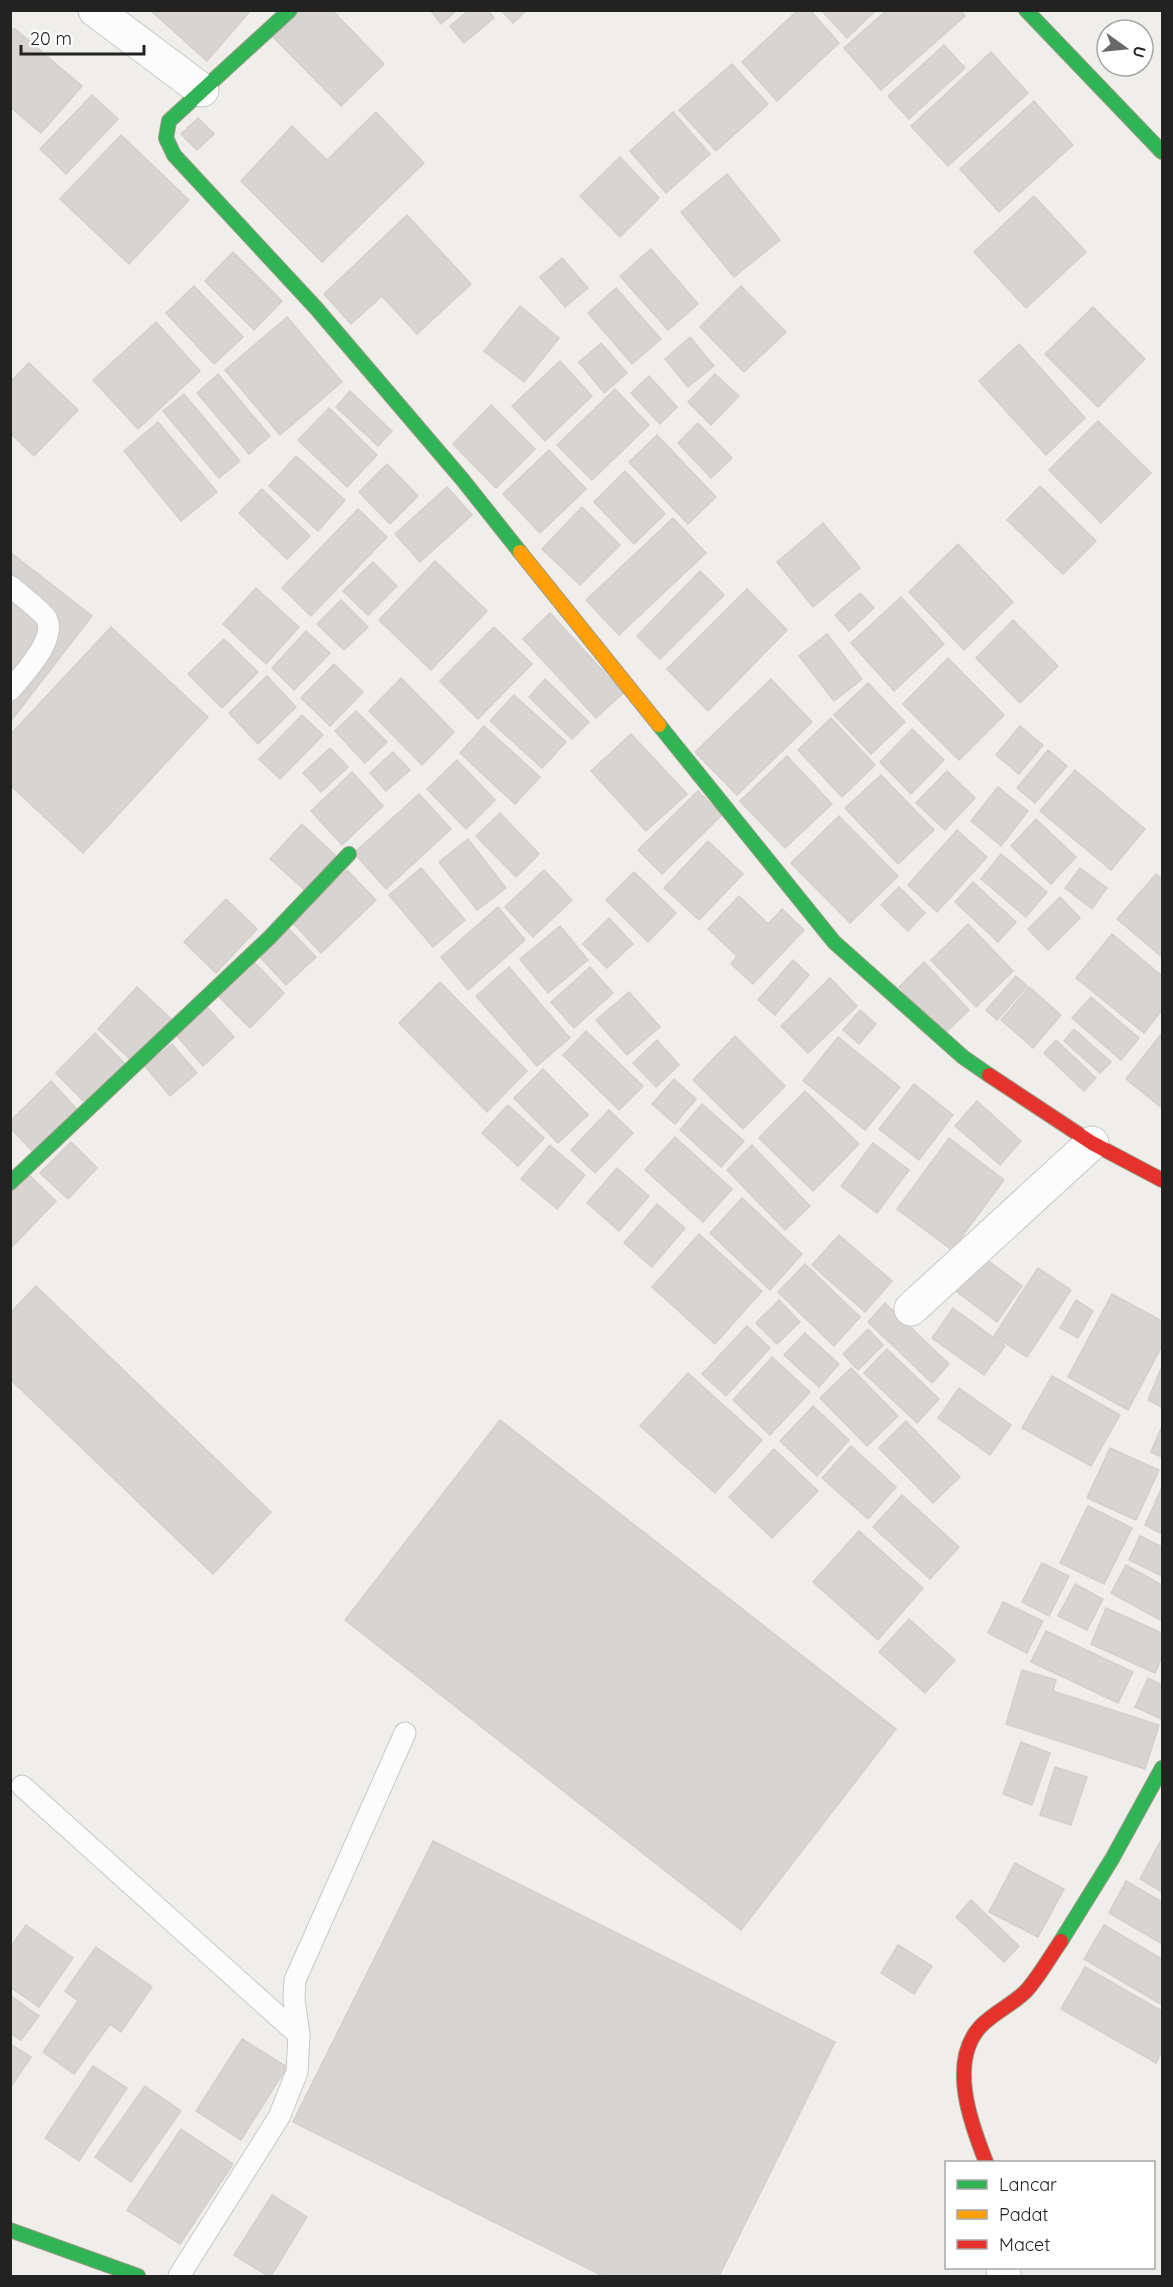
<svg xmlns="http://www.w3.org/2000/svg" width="1173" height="2287" viewBox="0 0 1173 2287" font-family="Quicksand,sans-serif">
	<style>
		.building { fill: #d7d4d2; stroke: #d3d0cc; stroke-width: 1.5 }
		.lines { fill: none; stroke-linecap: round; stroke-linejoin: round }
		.lane-casing { stroke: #c9c8c7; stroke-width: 23 }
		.street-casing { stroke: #c9c8c7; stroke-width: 35 }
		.fast-casing { stroke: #999a82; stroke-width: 16 }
		.slow-casing { stroke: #999a82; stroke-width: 16 }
		.jam-casing { stroke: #999a82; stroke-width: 16 }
		.lane { stroke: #fdfcfc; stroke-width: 21 }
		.street { stroke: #fdfcfc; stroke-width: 33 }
		.fast { stroke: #30b455; stroke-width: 14 }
		.slow { stroke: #ff9f0a; stroke-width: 14 }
		.jam { stroke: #e5322d; stroke-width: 14 }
	</style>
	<rect width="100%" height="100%" fill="#f0eeeb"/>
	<path class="building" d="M150,10h101l-44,51z
		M298,10h34l52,54 -43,42 -69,-70z
		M430,10h27l-16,14z
		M469,10h19l6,8 -30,25 -14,-17z
		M501,10h26l-14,13z
		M798,10h12l29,33 -62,58 -35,-39z
		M821,10h55l-29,28z
		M887,10h73l5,6 -84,74 -37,-42z
		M14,28l68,58 -41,47 -31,-26v-75z
		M944,45l21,23 -56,51 -21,-23z
		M991,52l37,41 -80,73 -37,-40z
		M732,64l36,40 -52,47 -37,-41z
		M92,95l26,24 -52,55 -26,-25z
		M1034,101l39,44 -74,67 -39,-43z
		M376,112l48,51 -102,99 -81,-81 51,-55 35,34z
		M673,112l37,42 -44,39 -36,-42z
		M198,118l16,16 -17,16 -16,-16z
		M121,135l68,65 -60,64 -69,-65z
		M620,157l39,41 -39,39 -40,-41z
		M727,174l53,66 -46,37 -53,-65z
		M1034,196l52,56 -60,56 -52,-56z
		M407,215l64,69 -54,50 -35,-38 -31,28 -27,-30z
		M651,249l47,55 -30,26 -48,-54z
		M233,252l49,49 -28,29 -49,-49z
		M562,258l26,30 -23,19 -25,-30z
		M194,286l49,51 -29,27 -48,-51z
		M741,286l45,46 -42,40 -44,-45z
		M616,288l45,51 -29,25 -44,-51z
		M520,306l39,32 -35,44 -40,-31z
		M1093,307l52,52 -47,48 -53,-53z
		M287,317l55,65 -62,53 -55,-65z
		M156,322l44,49 -62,58 -45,-49z
		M690,337l24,29 -26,21 -23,-28z
		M601,343l26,30 -23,20 -25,-31z
		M1019,344l66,74 -39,37 -67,-74z
		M560,361l32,35 -47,45 -33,-35z
		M29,363l49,47 -44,46 -24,-23v-51z
		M218,374l52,62 -21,18 -52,-61z
		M715,374l24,22 -28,29 -23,-23z
		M649,376l28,31 -17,17 -29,-31z
		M615,389l34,36 -57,55 -35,-35z
		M350,391l42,40 -14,15 -42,-39z
		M184,394l56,67 -21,17 -56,-67z
		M491,405l44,44 -39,39 -43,-44z
		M329,408l48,47 -30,32 -49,-47z
		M1098,421l53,52 -50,50 -52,-53z
		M158,422l59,70 -36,29 -57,-70z
		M698,423l34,35 -21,20 -33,-35z
		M657,435l59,62 -28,27 -59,-62z
		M549,450l37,39 -46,44 -37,-39z
		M296,456l49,44 -27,31 -49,-45z
		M387,464l31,32 -28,28 -31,-32z
		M625,471l40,43 -31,30 -40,-42z
		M1040,486l56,55 -33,33 -56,-54z
		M447,487l25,28 -52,47 -25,-28z
		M262,489l48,47 -23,23 -48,-46z
		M582,507l38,38 -40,40 -38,-36z
		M358,509l29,28 -76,79 -29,-28z
		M673,518l33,35 -87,82 -33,-35z
		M823,523l37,45 -47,39 -36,-45z
		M958,544l55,58 -49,48 -55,-58z
		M10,552l82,64 -82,106z
		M435,561l52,50 -56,59 -52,-50z
		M373,562l24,24 -29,29 -25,-24z
		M700,571l24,24 -64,64 -23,-23z
		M256,588l43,39 -33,37 -43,-40z
		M747,589l40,41 -79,81 -41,-42z
		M860,593l14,15 -25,23 -14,-16z
		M901,597l43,47 -50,47 -43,-48z
		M341,600l27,27 -24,23 -27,-26z
		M550,613l73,80 -27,25 -73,-79z
		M1013,620l45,46 -38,37 -44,-45z
		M111,627l97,90 -125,136 -73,-68v-50z
		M494,627l38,37 -54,55 -38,-38z
		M306,631l24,22 -36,37 -22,-22z
		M827,634l35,45 -28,22 -35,-45z
		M224,639l34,33 -36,36 -34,-34z
		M948,658l56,57 -45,45 -56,-56z
		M334,664l29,28 -33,34 -29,-28z
		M267,676l29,31 -38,37 -29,-31z
		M401,678l53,54 -32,33 -53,-54z
		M545,679l44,43 -17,17 -43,-42z
		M771,679l41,43 -75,73 -42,-43z
		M868,683l37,39 -34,32 -37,-39z
		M514,695l52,47 -24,26 -52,-47z
		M356,711l31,31 -22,21 -30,-32z
		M302,715l21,20 -43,44 -21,-20z
		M831,718l44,47 -33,32 -44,-47z
		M484,726l56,51 -25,27 -55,-51z
		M1020,726l23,19 -24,29 -23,-19z
		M912,729l32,31 -33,34 -31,-32z
		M631,734l56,60 -41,37 -55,-60z
		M330,748l18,19 -27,25 -18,-19z
		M1048,750l19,16 -32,37 -18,-15z
		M393,752l17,18 -24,21 -16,-18z
		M787,756l45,48 -47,44 -45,-47z
		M457,760l38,40 -29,29 -39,-40z
		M1075,770l70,59 -34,41 -71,-59z
		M947,771l28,27 -30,32 -29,-27z
		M352,772l31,34 -41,39 -31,-34z
		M881,775l53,55 -36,34 -53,-56z
		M998,787l30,24 -27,35 -30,-25z
		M698,791l24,24 -60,59 -24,-24z
		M419,794l32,35 -65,60 -32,-36z
		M500,813l39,41 -23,23 -40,-41z
		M839,816l59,60 -48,47 -59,-60z
		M1036,819l40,38 -25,27 -40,-38z
		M302,824l37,35 -31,34 -38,-34z
		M957,830l30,27 -50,55 -29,-27z
		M468,839l38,49 -29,22 -38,-48z
		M708,841l35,33 -44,46 -35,-32z
		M1001,854l46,38 -21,25 -45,-38z
		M421,868l44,52 -32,27 -44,-52z
		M1080,868l27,20 -15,21 -27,-21z
		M347,870l29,30 -55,53 -28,-30z
		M544,870l28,30 -39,37 -28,-30z
		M634,872l42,41 -28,29 -42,-42z
		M1156,874l6,5v78l-45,-38z
		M973,882l43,40 -18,20 -43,-40z
		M899,887l26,26 -17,18 -27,-26z
		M739,896l29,28 14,-15 22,21 -51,54 -22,-20 6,-8 -29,-27z
		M1060,897l20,21 -32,32 -20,-21z
		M226,899l31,30 -41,44 -32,-31z
		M498,907l27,33 -57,50 -27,-33z
		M609,918l24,26 -26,24 -24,-24z
		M968,924l45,47 -37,36 -45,-47z
		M560,926l28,34 -40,33 -28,-34z
		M289,929l27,28 -30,28 -26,-28z
		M1112,934l50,42v34l-18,23 -68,-55z
		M793,960l16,15 -34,40 -17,-15z
		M254,962l30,31 -34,35 -31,-31z
		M924,962l45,48 -25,24 -45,-47z
		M509,967l61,71 -33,28 -61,-70z
		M590,967l23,26 -39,35 -23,-26z
		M1016,976l11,10 -30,34 -11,-10z
		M830,978l27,28 -49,47 -27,-27z
		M440,982l87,89 -40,41 -88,-89z
		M137,987l35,33 -39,42 -35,-33z
		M1029,987l32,28 -28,33 -32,-28z
		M629,992l31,35 -33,28 -31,-35z
		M1091,997l48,41 -18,22 -49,-42z
		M207,1007l27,30 -31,29 -27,-31z
		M860,1010l16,14 -17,20 -16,-14z
		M1074,1029l37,33 -11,11 -36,-32z
		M586,1031l57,55 -24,24 -56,-55z
		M95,1033l31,32 -39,40 -31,-32z
		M1162,1033v75l-36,-29z
		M735,1036l50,50 -42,43 -50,-49z
		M838,1037l62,50 -35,43 -62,-49z
		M657,1040l22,25 -23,22 -23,-24z
		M1056,1040l40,38 -12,13 -40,-38z
		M172,1044l25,29 -27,23 -25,-30z
		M543,1069l45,46 -30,28 -44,-45z
		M674,1079l22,20 -21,25 -23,-20z
		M51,1081l30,33 -44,42 -27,-28v-7z
		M914,1084l39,31 -34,45 -40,-31z
		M805,1091l54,53 -46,47 -54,-53z
		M977,1101l44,40 -21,24 -45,-39z
		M702,1104l42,37 -23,26 -41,-37z
		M508,1105l36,33 -26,28 -36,-33z
		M609,1110l24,23 -38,40 -24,-23z
		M675,1137l57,52 -29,33 -58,-52z
		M949,1138l55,42 -52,70 -55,-41z
		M71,1142l26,26 -29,31 -28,-26z
		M873,1143l36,27 -32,43 -36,-27z
		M550,1145l35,30 -28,34 -36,-30z
		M752,1145l58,61 -25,24 -58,-60z
		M617,1168l32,28 -30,35 -32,-28z
		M27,1173l29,28 -46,48v-58z
		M742,1198l60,56 -32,36 -60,-57z
		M657,1204l28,24 -33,39 -28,-24z
		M699,1234l63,57 -47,53 -63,-57z
		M839,1235l53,46 -27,31 -53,-47z
		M978,1253l44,33 -25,36 -45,-34z
		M805,1264l55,53 -26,29 -56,-54z
		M1038,1268l33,22 -44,67 -33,-21z
		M36,1286l235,226 -58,62 -203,-195v-66z
		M1112,1294l50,27v25l-34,64 -60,-33z
		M779,1300l21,22 -23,22 -21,-21z
		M1076,1300l17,11 -15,27 -18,-10z
		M885,1303l64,61 -17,19 -64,-61z
		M953,1308l52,38 -21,29 -52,-37z
		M747,1326l23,22 -44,48 -24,-22z
		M868,1329l15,16 -25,25 -15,-16z
		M805,1333l34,31 -20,23 -35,-32z
		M887,1349l52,50 -22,24 -53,-50z
		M772,1357l38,35 -40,43 -37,-35z
		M1162,1366v41l-14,-7z
		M851,1368l47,48 -31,30 -47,-48z
		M688,1373l74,67 -47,53 -75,-67z
		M1052,1376l68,39 -29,51 -69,-38z
		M959,1388l52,37 -21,30 -52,-37z
		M813,1406l36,34 -32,36 -37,-35z
		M500,1420l396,309 -155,201 -396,-310z
		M906,1421l54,56 -27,26 -54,-55z
		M1162,1426v31l-11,-5z
		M851,1446l45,41 -28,32 -46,-41z
		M1110,1448l49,22 -23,50 -49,-22z
		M774,1449l44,42 -46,47 -43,-41z
		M1162,1487v47l-17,-9z
		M902,1495l57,52 -29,32 -57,-52z
		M1088,1506l44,22 -28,56 -44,-21z
		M859,1531l64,57 -45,52 -65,-58z
		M1140,1536l22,11v29l-33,-16z
		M1042,1563l27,13 -20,40 -27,-14z
		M1126,1565l36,20v36l-51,-28z
		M1075,1584l28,15 -16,31 -29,-14z
		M1003,1602l40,19 -16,32 -39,-20z
		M1106,1608l56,25v24l-7,16 -64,-29z
		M909,1619l46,41 -30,33 -46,-41z
		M1046,1631l87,41 -15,31 -87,-41z
		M1022,1670l34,10 -3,11 106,34 -14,44 -139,-45z
		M1148,1678l14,7v34l-27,-12z
		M1021,1742l29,11 -18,52 -29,-11z
		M1055,1767l32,10 -16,48 -31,-10z
		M1162,1838v54l-22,-13z
		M433,1841l402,201 -116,234h-116l-310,-154z
		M1015,1863l49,26 -26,48 -49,-25z
		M1126,1881l36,21v42l-53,-31z
		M971,1900l48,46 -15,16 -48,-45z
		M26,1925l47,33 -34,49 -29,-20v-39z
		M1104,1925l58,34v46l-78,-46z
		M898,1945l34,21 -18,28 -33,-21z
		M96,1947l56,40 -31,45 -11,-8 -36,50 -31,-22 35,-51 -13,-10z
		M1085,1967l77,44v40l-6,12 -95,-54z
		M10,1995l29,21 -18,24 -11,-7z
		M242,2039l45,28 -46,73 -45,-29z
		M10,2044l21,13 -21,31z
		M93,2066l34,22 -48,73 -34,-23z
		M145,2086l36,25 -50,71 -36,-25z
		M181,2129l52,35 -53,80 -53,-34z
		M272,2195l35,22 -36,59h-3l-34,-21z"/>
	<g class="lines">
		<g class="lane-casing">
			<path id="lane" d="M10,586c8,7 31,24 36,32 12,20 -23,57 -36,72
				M22,1786l277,249
				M179,2276l100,-159 18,-45 2,-37 -5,-35 1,-20 110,-247"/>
		</g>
		<g class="street-casing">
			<path id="street" d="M95,10l107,80
				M911,1309l181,-166
				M1003,2268l1,8"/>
		</g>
		<g class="fast-casing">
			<path id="fast" d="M290,10l-121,111 -3,17 8,17 142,153 146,171 58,73
				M1026,10l136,142
				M659,725l175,217 129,115 26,18
				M10,1183l259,-245 80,-84
				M1061,1941l51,-82 50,-91
				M10,2230l128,46"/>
		</g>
		<g class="slow-casing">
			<path id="slow" d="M520,552l139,173"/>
		</g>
		<g class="jam-casing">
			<path id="jam" d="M989,1075l103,68 70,37
				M986,2162c-15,-38 -38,-99 -6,-135 14,-15 34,-23 47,-37 13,-15 23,-33 34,-49"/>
		</g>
		<use href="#lane" class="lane"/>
		<use href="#street" class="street"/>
		<use href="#fast" class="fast"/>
		<use href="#slow" class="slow"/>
		<use href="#jam" class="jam"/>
	</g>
	<rect width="1173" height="2287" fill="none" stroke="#222222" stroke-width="24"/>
	<rect x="945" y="2161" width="210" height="108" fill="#ffffff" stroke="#a7a7a7" stroke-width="1.5"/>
	<rect x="957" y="2180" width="30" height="9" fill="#30b455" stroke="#a7a7a7" stroke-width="1.5"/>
	<text x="999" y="2191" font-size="18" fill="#222222">Lancar</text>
	<rect x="957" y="2210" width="30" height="9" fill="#ff9f0a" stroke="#a7a7a7" stroke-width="1.5"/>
	<text x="999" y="2221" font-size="18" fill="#222222">Padat</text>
	<rect x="957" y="2240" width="30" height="9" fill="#e5322d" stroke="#a7a7a7" stroke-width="1.5"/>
	<text x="999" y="2251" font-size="18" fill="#222222">Macet</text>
	<g transform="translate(1125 48) rotate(105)"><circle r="28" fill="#ffffff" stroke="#a7a7a7" stroke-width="1.5"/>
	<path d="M0-4.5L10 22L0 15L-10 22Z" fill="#6a6968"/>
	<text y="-9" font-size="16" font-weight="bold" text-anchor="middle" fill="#222222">U</text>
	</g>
	<path d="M21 45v9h123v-9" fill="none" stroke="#222222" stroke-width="3"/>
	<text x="30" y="45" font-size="18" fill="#222222" stroke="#ffffff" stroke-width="4.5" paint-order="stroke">20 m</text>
</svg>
